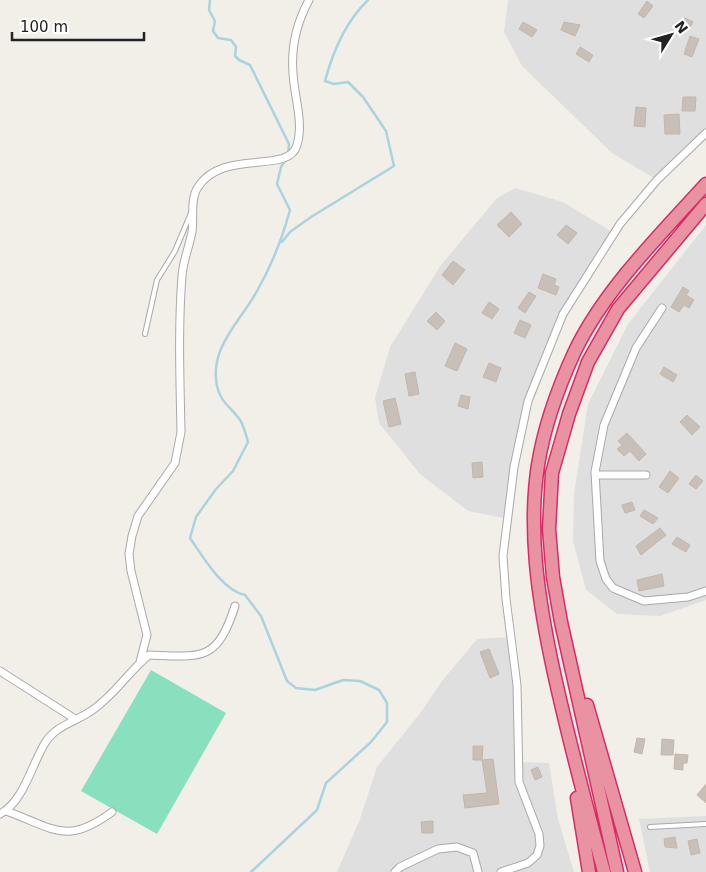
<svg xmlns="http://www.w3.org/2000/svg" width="706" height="872" viewBox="0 0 706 872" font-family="'DejaVu Sans',sans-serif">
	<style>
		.residential { fill: #e0dfdf }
		.pitch { fill: #88e0be }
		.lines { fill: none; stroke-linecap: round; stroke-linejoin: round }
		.stream { stroke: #aad3df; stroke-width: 2.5 }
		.building { fill: #c7bfb8; stroke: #c4b6ab }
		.lane-casing { stroke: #a9a9a9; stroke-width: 6 }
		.street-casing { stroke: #a9a9a9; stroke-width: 9 }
		.highway-casing { stroke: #dc2a67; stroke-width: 15 }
		.lane { stroke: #fff; stroke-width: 4 }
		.street { stroke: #fff; stroke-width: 7 }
		.highway { stroke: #e892a2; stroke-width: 12 }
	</style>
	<rect width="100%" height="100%" fill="#f2efe9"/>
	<path class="residential" d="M508,0h198v133l-49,47 -45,-27 -90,-87 -18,-34z
		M515,188l48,14 51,31 -51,81 -35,87 -20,118 -40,-8 -48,-37 -41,-51 -4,-25 15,-51 51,-82 56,-67z
		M706,225v375l-46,16 -43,-2 -31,-24 -13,-49 1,-47 14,-90 40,-80z
		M511,637l9,125 29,1 9,56 16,53h-237l23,-53 17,-52 44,-55 21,-31 35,-42z
		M706,816v56h-56l-11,-53z"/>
	<path class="pitch" d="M151,670l75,43 -69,121 -76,-43z"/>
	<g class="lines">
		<path class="stream" d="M210,0l-1,10 6,11 -2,10 5,7 13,2 5,7 -1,9 4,4 11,5 39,79 -1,10
			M282,242l8,-10 21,-15 83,-51 -8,-35 -23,-34 -15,-15 -14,2 -9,-3c8,-30 20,-59 43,-81
			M251,872l66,-62 9,-27 45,-41 16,-20v-19l-8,-13 -19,-9 -17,-1 -28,10 -19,-2 -9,-7 -26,-65 -16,-21c-22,-4 -42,-38 -55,-57l6,-21 20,-28 17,-18 15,-29c-2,-7 -4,-16 -8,-22 -8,-12 -20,-18 -23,-34 -8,-38 23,-64 40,-95 15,-26 25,-52 33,-81l-13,-26 4,-17 5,-8"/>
	</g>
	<path class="building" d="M647,1l6,5 -9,12 -6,-4z
		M685,18l8,4 -4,7 -7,-4z
		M523,22l14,8 -5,7 -13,-8z
		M564,22l16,3 -5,11 -14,-6z
		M690,36l9,3 -7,18 -8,-3z
		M580,47l13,8 -4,7 -13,-8z
		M683,97h13l-1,14h-13z
		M636,107l10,1 -1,19 -11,-1z
		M679,114l1,20h-15l-1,-19z
		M511,212l11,12 -13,13 -12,-12z
		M566,225l11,8 -9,11 -11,-9z
		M453,261l12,9 -12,15 -11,-10z
		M543,274l13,5 -2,6 5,2 -3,8 -18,-7z
		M683,287l6,4 -3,4 8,5 -5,8 -5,-3 -5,7 -8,-5z
		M529,292l7,4 -11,17 -7,-5z
		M489,302l10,7 -7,10 -10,-6z
		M436,312l9,9 -8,9 -10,-9z
		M520,320l11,5 -6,13 -11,-5z
		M455,343l12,6 -10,22 -12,-5z
		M489,363l12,5 -5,14 -13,-5z
		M664,367l13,8 -4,7 -13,-8z
		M415,372l4,22 -10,2 -4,-22z
		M461,395l9,2 -2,12 -10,-3z
		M395,398l6,26 -12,3 -6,-26z
		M687,415l13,12 -8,8 -12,-13z
		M627,433l19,21 -7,7 -9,-10 -6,5 -7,-7 5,-4 -4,-4z
		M482,462l1,15 -10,1 -1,-15z
		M670,471l9,7 -11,15 -9,-6z
		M696,475l7,6 -7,8 -7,-5z
		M632,502l3,8 -10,3 -3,-8z
		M644,510l14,8 -5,6 -13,-8z
		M660,528l6,7 -25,20 -5,-9z
		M677,537l13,8 -4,7 -14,-8z
		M662,574l2,12 -25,5 -2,-11z
		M489,649l10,25 -9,4 -10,-26z
		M637,738l8,1 -3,15 -8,-2z
		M662,739l12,1 -1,15h-12z
		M473,746h10l-1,14h-9z
		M675,754l13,1 -1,8h-4v7l-9,-1z
		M493,759l6,45 -34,4 -2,-13 24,-2 -5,-33z
		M538,767l4,10 -7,3 -4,-10z
		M706,784v19l-9,-8z
		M433,821v12h-11l-1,-11z
		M675,837l2,11 -12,-1 -1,-8z
		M697,839l3,14 -9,2 -3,-14z"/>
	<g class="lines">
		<g class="lane-casing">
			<path id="lane" d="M145,334l12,-54 18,-29 16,-38
				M650,827l56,-3"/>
		</g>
		<g class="street-casing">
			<path id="street" d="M662,308l-26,40 -32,77 -9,47 5,89 6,18 7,9 31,13 44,-4 18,-6
				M595,475h51
				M140,662l7,-27 -16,-64 -2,-17 3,-18 6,-20 37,-53 6,-31c-1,-52 -3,-105 1,-156 1,-15 7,-29 10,-44 2,-14 -2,-33 6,-45 25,-39 91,-12 99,-42 7,-22 -3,-49 -4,-72 -2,-25 4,-51 16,-73
				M0,671l75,48
				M6,811c48,17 60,35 106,1
				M0,814c24,-13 31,-48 45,-71 10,-17 30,-21 46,-32 23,-15 37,-39 58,-56 53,2 68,7 86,-49
				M395,872l5,-5 38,-18 19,-2 16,6 5,19
				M501,872l27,-9 9,-8 3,-9 -1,-12 -20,-52 -2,-97 -11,-86 -3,-43 11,-89 14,-66 35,-87 57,-90 37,-44 49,-47"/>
		</g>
		<g class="highway-casing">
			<path id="highway" d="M587,705l48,167
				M577,798l12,74
				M604,872c-19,-71 -38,-141 -53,-213 -13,-63 -23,-130 -13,-194 6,-38 20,-77 36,-112 29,-62 86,-118 132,-169
				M617,872l-56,-250 -8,-45 -4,-48 3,-56 17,-59 19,-52 30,-53 88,-105"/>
		</g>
		<use href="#lane" class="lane"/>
		<use href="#street" class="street"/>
		<use href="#highway" class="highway"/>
	</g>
	<g transform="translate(671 35) rotate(53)" stroke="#ffffff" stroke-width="4" paint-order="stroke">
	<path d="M0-4L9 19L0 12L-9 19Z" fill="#222222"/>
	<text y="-8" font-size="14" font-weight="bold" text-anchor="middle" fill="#222222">N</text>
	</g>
	<path d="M12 32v8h132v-8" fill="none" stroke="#222222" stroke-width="2.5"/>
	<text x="20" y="32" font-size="15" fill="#222222" stroke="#ffffff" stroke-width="4" paint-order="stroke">100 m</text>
</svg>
